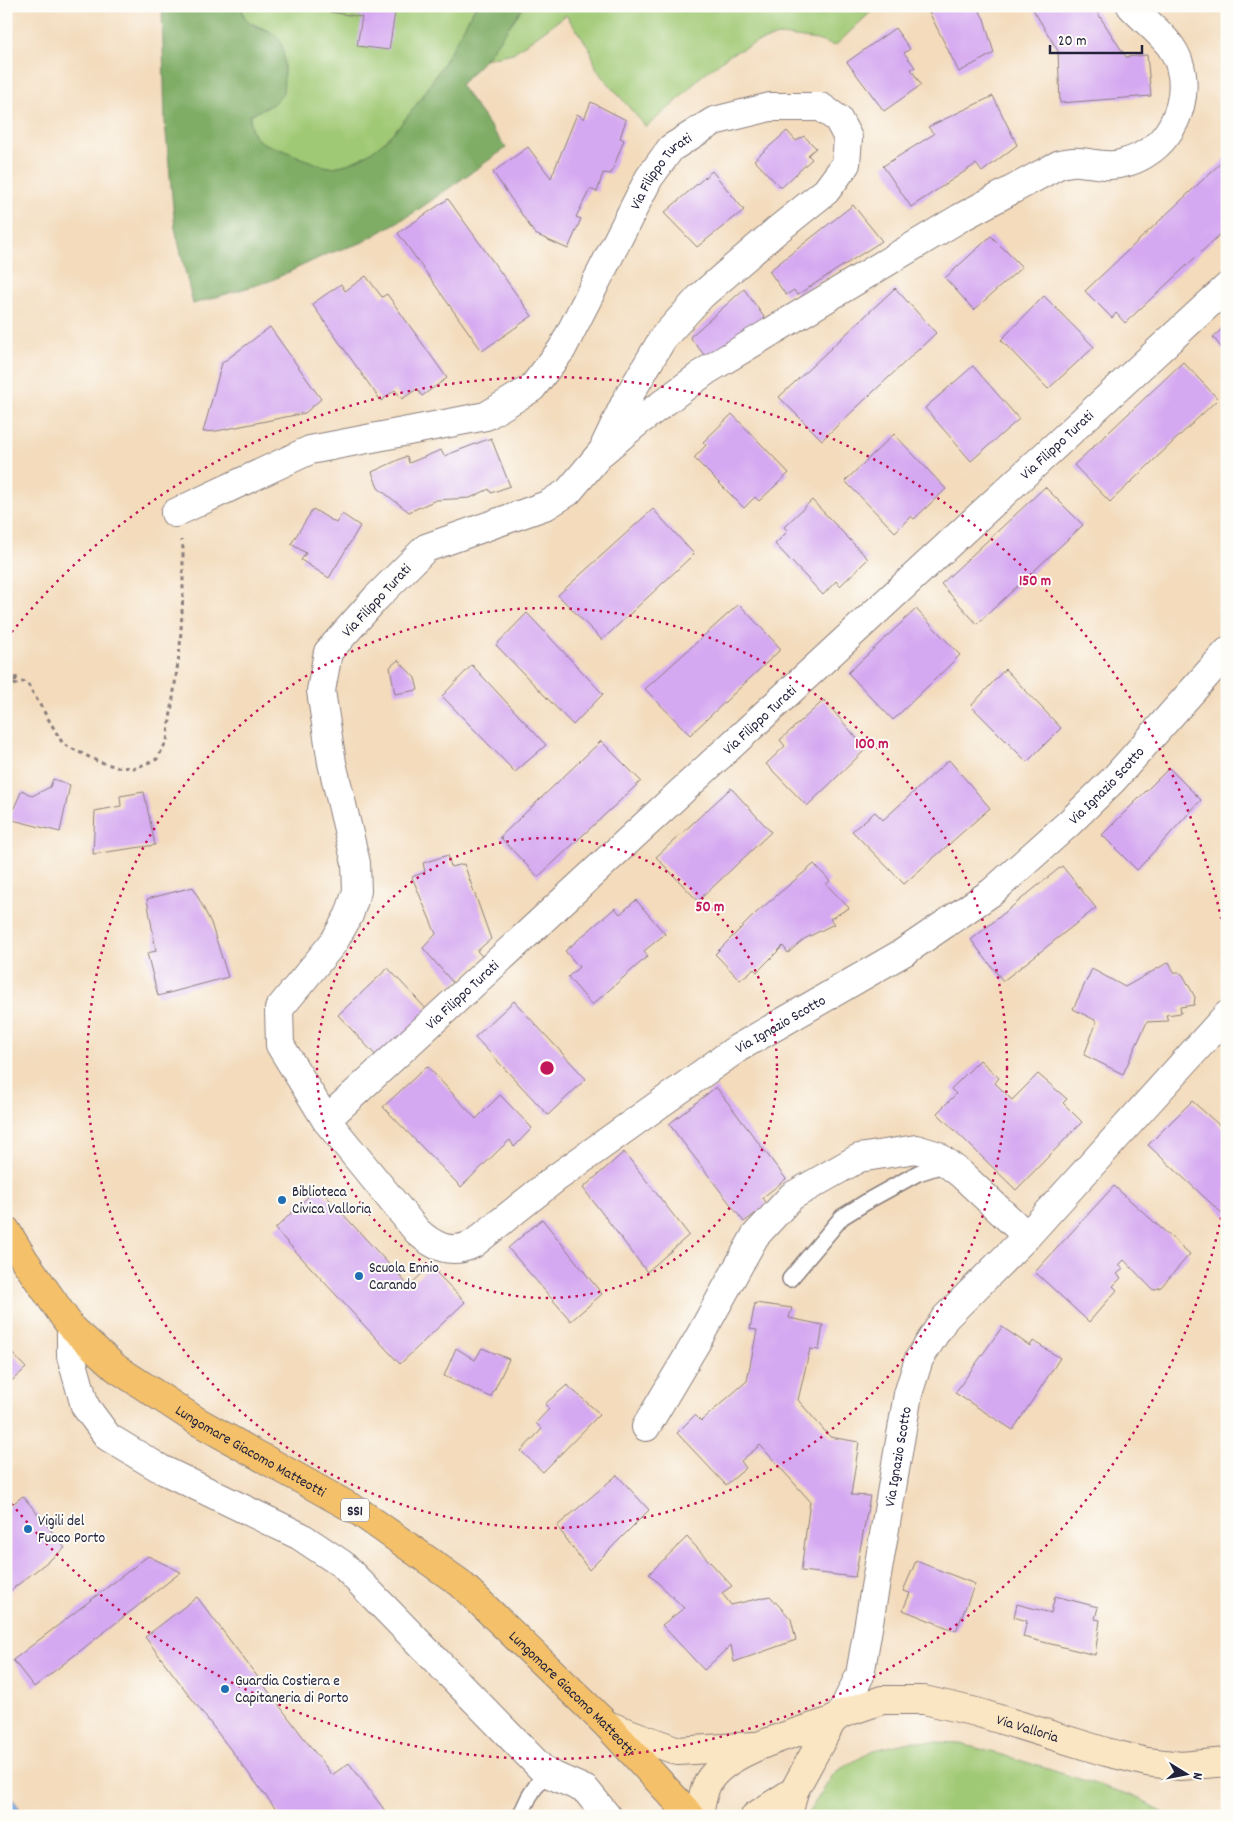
<svg xmlns="http://www.w3.org/2000/svg" width="1233" height="1822" viewBox="0 0 1233 1822" font-family="Dekko,sans-serif">
	<style>
		.green { fill: #a0c975; stroke: #617658 }
		.forest { fill: #80ad66; stroke: #516850 }
		.water { fill: #80afea; stroke: #516892 }
		.building { fill: #d5a9f1 }
		.lines { fill: none; stroke-linecap: round; stroke-linejoin: round }
		.lane-casing { stroke: #8a7e7c; stroke-width: 18 }
		.street-casing { stroke: #8a7e7c; stroke-width: 30 }
		.secondary-casing { stroke: #8a7e7c; stroke-width: 30 }
		.primary-casing { stroke: #8a7e7c; stroke-width: 30 }
		.path { stroke: #8a7e7c; stroke-width: 3; stroke-dasharray: 4 4; stroke-linecap: butt }
		.lane { stroke: #fff; stroke-width: 15 }
		.street { stroke: #fff; stroke-width: 28 }
		.secondary { stroke: #fbe6c3; stroke-width: 28 }
		.primary { stroke: #f4c16a; stroke-width: 28 }
		.ring { fill: none; stroke: #c2185b; stroke-width: 2.5; stroke-dasharray: 2.5 5 }
		.poi-dot { fill: #1f6fb2; stroke: #fdfcf7; stroke-width: 2 }
		.labels { text-anchor: middle; stroke-width: 4; stroke-linejoin: round; paint-order: stroke }
		.shield { fill: #fdfcf7; stroke: #646373; stroke-width: 1 }
		.shield-label { font-size: 14px; font-weight: bold; fill: #22223b }
		.street-label { font-size: 15px; fill: #22223b; stroke: #fdfcf7 }
		.poi-label { font-size: 15px; fill: #22223b; stroke: #fdfcf7; text-anchor: start }
		.centre { fill: #c2185b; stroke: #fdfcf7; stroke-width: 2.5 }
		.ring-label { font-size: 15px; text-anchor: middle; font-weight: bold; fill: #c2185b; stroke: #fdfcf7; stroke-width: 4; stroke-linejoin: round; paint-order: stroke }
	</style>
	<rect width="100%" height="100%" fill="#fdfcf7"/>
	<filter id="ink" filterUnits="userSpaceOnUse"><feTurbulence type="fractalNoise" baseFrequency=".02" numOctaves="2"/><feDisplacementMap in="SourceGraphic" scale="10" xChannelSelector="R" yChannelSelector="G"/><feConvolveMatrix kernelMatrix="1 2 1 2 8 2 1 2 1" color-interpolation-filters="sRGB"/></filter>
	<filter id="wash" filterUnits="userSpaceOnUse"><feTurbulence type="fractalNoise" baseFrequency=".0096" numOctaves="4" result="noise"/><feDisplacementMap in="SourceGraphic" scale="20" xChannelSelector="R" yChannelSelector="G"/><feGaussianBlur stdDeviation="1.12" result="paint"/><feColorMatrix in="noise" values="0 0 0 0 0 0 0 0 0 0 0 0 0 0 0 0 0 1.4 0 .05"/><feComposite in="paint" operator="in"/></filter>
	<g filter="url(#wash)">
		<rect width="100%" height="100%" fill="#f3dbbc"/>
		<path class="green" d="M241,6h235c-30,50 -79,157 -145,161 -8,1 -36,-12 -46,-16 -23,-8 -35,-8 -35,-36l23,-11 10,-55 -5,-11 -11,-8 -10,-4 -12,-7z
			M524,6h353l-42,40 -18,-6 -36,-5 -26,8 -26,12 -30,23 -23,24 -30,25 -49,-57 -7,-21 -24,-34 -53,38 -28,6z
			M914,1741l44,2 55,15 127,40 12,9 19,9h-365l29,-44 39,-22z"/>
		<path class="forest" d="M162,6h79c1,4 2,9 4,12 6,11 25,9 33,20 9,12 6,41 5,55l-10,11 -23,11c-1,27 13,28 35,36 10,4 38,17 46,16 66,-4 115,-111 145,-161h48l-39,53 -25,26 46,63 -91,64 -54,31 -34,11 -57,27 -77,23 -18,-76 -10,-106z"/>
		<path class="water" d="M6,1790l19,26h-19z"/>
		<g id="blocks">
			<path class="building" d="M330,6h66l-7,44 -32,-4 5,-29 -32,-5z
				M926,6h51l7,13 10,34 -35,19z
				M1031,6h62l33,51 21,-2 4,41 -91,7 -2,-52z
				M1217,6h10v7z
				M895,28l15,21 -6,4 11,14 -4,2 10,16 -37,26 -37,-49z
				M993,96l24,49 -35,27 -6,-8 -65,43 -28,-41 51,-32 -6,-7z
				M591,102l35,18 -6,18 4,2 -13,34 -8,-1 -6,19 -7,-3 -14,28 5,2 -13,30 -33,-15 -42,-62 35,-25 23,31 26,-64 7,5z
				M787,131l9,10 8,-5 12,12 -8,7 4,4 -31,29 -27,-28z
				M1227,157v71l-102,95 -9,-10 -4,5 -27,-27z
				M712,171l32,39 -47,37 -33,-34z
				M448,199l84,117 -50,35 -84,-118z
				M853,205l29,36 -85,54 -3,-5 -8,5 -17,-24z
				M991,236l31,31 -48,43 -29,-32z
				M366,276l16,21 5,-3 60,84 -25,18 -5,-7 -15,10 -7,-9 -14,11 -69,-97 29,-20 4,7z
				M895,288l41,45 -114,107 -43,-43z
				M744,289l25,35 -60,37 -19,-24z
				M1044,296l50,51 -46,42 -47,-49z
				M1227,324v31l-14,-18z
				M270,327l51,72 -16,14 -88,18 -14,1 19,-69z
				M1183,362l35,37 -108,103 -36,-37z
				M973,366l46,53 -48,42 -46,-53z
				M732,414l57,59 -30,28 -4,-4 -11,11 -50,-50 12,-13 -3,-3z
				M894,434l52,55 -32,30 -3,-3 -16,16 -50,-51z
				M491,438l19,48 -19,7 -2,-4 -19,9 -34,2 -27,12 -31,-24 -6,-16 35,-16 2,7 32,-13 3,6z
				M1045,487l38,38 -106,99 -36,-40z
				M812,500l56,59 -28,27 -4,-5 -13,14 -48,-51 13,-13 -4,-4z
				M313,509l23,14 6,-9 18,12 -31,52 -28,-18 5,-7 -15,-9z
				M653,509l41,45 -92,86 -44,-45z
				M739,604l42,45 -91,86 -45,-46z
				M916,609l44,46 -67,65 -45,-47z
				M527,613l76,81 -30,31 -77,-80z
				M398,660l17,18 3,12 -23,4 -5,-27z
				M472,665l74,80 -31,27 -73,-76z
				M1005,669l56,59 -34,34 -56,-56z
				M824,700l42,49 -59,57 -41,-42 19,-18 -5,-6z
				M601,741l40,40 -103,96 -38,-40z
				M949,760l41,48 -86,76 -52,-53 23,-19 8,8z
				M1169,768l32,32 -64,70 -35,-35z
				M53,779l17,6 -10,47 -51,-13 13,-29 10,6 18,-9z
				M731,788l40,44 -73,69 -42,-44z
				M144,792l11,53 -62,9 2,-43 26,-5 -1,-10z
				M448,855l3,12 13,-3 27,75 -14,12 5,5 -28,28 -31,-36 13,-14 -24,-57 13,-5 -2,-9z
				M814,864l16,17 -4,3 23,24 -19,11 4,5 -30,15 -16,14 -5,-7 -26,26 -3,-3 -14,11 -25,-26 42,-42z
				M1062,866l34,42 -93,73 -32,-41z
				M193,887l18,36 17,54 -70,19 -11,-43 9,-2 -9,-52z
				M636,900l29,34 -21,17 4,5 -56,49 -24,-28 11,-10 -14,-16 50,-43 5,6z
				M1169,962l6,12 4,-2 4,3 12,22 -1,8 -14,2 1,6 -15,2 2,6 -21,1 -24,52 -39,-19 13,-34 -24,-12 19,-40 33,18z
				M388,968l41,44 -49,48 -42,-45z
				M514,1001l72,78 -38,36 -73,-78z
				M980,1060l19,18 -4,5 17,17 26,-26 29,25 -4,4 19,19 -66,68 -79,-77 19,-19 -5,-5z
				M427,1066l49,53 24,-24 32,33 -18,19 -4,-7 -8,7 -41,40 -78,-80z
				M716,1087l70,92 -24,19 5,7 -23,17 -75,-98z
				M1192,1101l35,31v86l-79,-73z
				M624,1152l65,83 -42,37 -64,-84z
				M1114,1186l76,68 -29,33 -8,3 -29,-30 -5,5 4,4 -6,5 4,4 -8,8 4,4 -28,32 -54,-50z
				M318,1187l91,99 21,-20 35,36 -65,62 -125,-135z
				M542,1219l60,75 -31,27 -63,-73z
				M755,1303l37,5 -3,10 34,7 -4,25 -9,-1 -12,51 32,37 29,5 -8,53 19,1 -15,81 -54,-6 9,-70 -50,-56 -19,16 5,7 -20,17 -49,-52 18,-18 6,6 46,-40 10,-51 -7,-1z
				M1002,1327l28,19 3,-5 27,17 -47,72 -58,-37z
				M6,1347l20,21 -20,18z
				M456,1348l19,12 7,-12 27,11 -18,38 -47,-21z
				M567,1385l33,29 -57,58 -22,-21 21,-22 -6,-6 13,-14 -4,-5z
				M617,1475l32,35 -60,60 -32,-44z
				M23,1496l42,52 -59,46v-85z
				M687,1537l45,49 -10,7 9,12 39,-9 21,23 5,21 -62,22 -3,-17 -27,25 -42,-45 22,-17 -35,-34z
				M148,1556l33,16 -147,115 -21,-27z
				M916,1561l59,23 -19,47 -53,-21 7,-17 -7,-2z
				M1055,1596l43,11 -3,12 5,1 -5,35 -72,-18 4,-16 -13,-4 3,-13 34,9z
				M197,1597l135,178 17,-12 40,53h-108l-136,-179z"/>
		</g>
	</g>
	<g filter="url(#ink)">
		<use href="#blocks" fill-opacity="0" stroke="#8a7e7c" stroke-width="1"/>
		<g class="lines">
			<g class="lane-casing">
				<path id="lane" d="M790,1279l52,-62 29,-18 47,-26 31,-10
					M520,1816l9,-19 16,-25"/>
			</g>
			<g class="street-casing">
				<g id="street">
					<path id="s1" d="M1131,6c12,13 30,27 40,41 24,34 9,87 -26,107 -6,4 -14,7 -21,9 -16,5 -30,0 -45,-1 -6,-1 -13,1 -19,2l-100,54 -254,153 -68,51 -37,31 -33,39 -21,13 -121,43 -50,50 -48,54 -7,39 11,72 24,100 1,28 -8,24 -15,27 -55,67 1,36 46,75 91,111c17,16 34,24 56,13l83,-66 182,-130 166,-96 88,-60 77,-69 44,-43 114,-128"/>
					<path id="s2" d="M175,513l135,-63 176,-34 46,-28 30,-39 87,-171 22,-30 43,-27 56,-14h51l17,12 10,19 -2,26 -20,27 -50,40 -75,65 -38,42 -36,61 -22,46"/>
					<path id="s3" d="M326,1120l901,-833"/>
					<path d="M71,1327v29l14,50 23,31 53,32 139,67 42,28 203,208 41,18 21,26"/>
					<path d="M646,1427l51,-86 58,-105 37,-40 67,-38 57,-9 20,6 25,19 66,62"/>
					<path id="s4" d="M841,1714l19,-39 48,-281 11,-35 26,-41 82,-82 200,-221"/>
				</g>
			</g>
			<g class="secondary-casing">
				<g id="secondary">
					<path d="M607,1725l71,26 76,-5"/>
					<path id="s5" d="M699,1816c2,-11 4,-25 9,-34 19,-32 90,-50 124,-61l9,-7 41,-14h42l52,12 130,40 41,10 34,4 46,-4"/>
					<path d="M755,1816l39,-25"/>
					<path d="M788,1816l6,-25 38,-70"/>
				</g>
			</g>
			<g class="primary-casing">
				<g id="primary">
					<path id="s6" d="M6,1230l19,31 46,66 45,41 81,53 164,92 99,70 147,142 84,91"/>
				</g>
			</g>
			<path class="path" d="M6,668l6,-1 -6,8
				M6,680l13,-3 -10,8
				M6,687l20,-6 37,63 34,17 20,6 18,1 22,-9 10,-18 13,-93 3,-54v-46l-2,-8"/>
			<use href="#lane" class="lane"/>
			<use href="#street" class="street"/>
			<use href="#secondary" class="secondary"/>
			<use href="#primary" class="primary"/>
		</g>
	</g>
	<g class="ring">
		<circle cx="547" cy="1068" r="230"/>
		<circle cx="547" cy="1068" r="460"/>
		<path d="M1227 1188A690 690 0 0 1 7 1498M7 638A690 690 0 0 1 1227 948"/>
	</g>
	<g class="poi-dot">
		<circle cx="282" cy="1200" r="5"/>
		<circle cx="359" cy="1276" r="5"/>
		<circle cx="28" cy="1529" r="5"/>
		<circle cx="225" cy="1689" r="5"/>
	</g>
	<g class="labels">
		<rect class="shield" x="341" y="1498.5" width="28" height="23" rx="4"/>
		<g class="shield-label">
			<text x="355" y="1515">SS1</text>
		</g>
		<g class="street-label">
			<text dy="5" stroke="none"><textPath href="#s2" startOffset="636">Via Filippo Turati</textPath></text>
			<text dy="5" stroke="none"><textPath href="#s3" startOffset="995">Via Filippo Turati</textPath></text>
			<text transform="translate(376 600) rotate(-47)" y="5">Via Filippo Turati</text>
			<text dy="5" stroke="none"><textPath href="#s3" startOffset="590">Via Filippo Turati</textPath></text>
			<text dy="5" stroke="none"><textPath href="#s1" startOffset="2658">Via Ignazio Scotto</textPath></text>
			<text dy="5" stroke="none"><textPath href="#s3" startOffset="185">Via Filippo Turati</textPath></text>
			<text dy="5" stroke="none"><textPath href="#s1" startOffset="2252">Via Ignazio Scotto</textPath></text>
			<text dy="5" stroke="none"><textPath href="#s6" startOffset="336">Lungomare Giacomo Matteotti</textPath></text>
			<text dy="5" stroke="none"><textPath href="#s4" startOffset="265">Via Ignazio Scotto</textPath></text>
			<text dy="5" stroke="none"><textPath href="#s6" startOffset="741">Lungomare Giacomo Matteotti</textPath></text>
			<text dy="5" stroke="none"><textPath href="#s5" startOffset="380">Via Valloria</textPath></text>
		</g>
		<g class="poi-label">
			<text x="292" y="1196">Biblioteca<tspan x="292" dy="17">Civica Valloria</tspan></text>
			<text x="369" y="1272">Scuola Ennio<tspan x="369" dy="17">Carando</tspan></text>
			<text x="38" y="1525">Vigili del<tspan x="38" dy="17">Fuoco Porto</tspan></text>
			<text x="235" y="1685">Guardia Costiera e<tspan x="235" dy="17">Capitaneria di Porto</tspan></text>
		</g>
	</g>
	<circle cx="547" cy="1068" r="8" class="centre"/>
	<g class="ring-label">
		<text x="1035" y="585">150 m</text>
		<text x="872" y="748">100 m</text>
		<text x="710" y="911">50 m</text>
	</g>
	<rect width="1233" height="1822" fill="none" stroke="#fdfcf7" stroke-width="25"/>
	<g transform="translate(1186 1774) rotate(100)" stroke="#fdfcf7" stroke-width="4" paint-order="stroke">
	<path d="M0-4L9 19L0 12L-9 19Z" fill="#22223b"/>
	<text y="-8" font-size="14" font-weight="bold" text-anchor="middle" fill="#22223b">N</text>
	</g>
	<path d="M1050 45v8h92v-8" fill="none" stroke="#22223b" stroke-width="2.5"/>
	<text x="1058" y="45" font-size="15" fill="#22223b" stroke="#fdfcf7" stroke-width="4" paint-order="stroke">20 m</text>
</svg>
